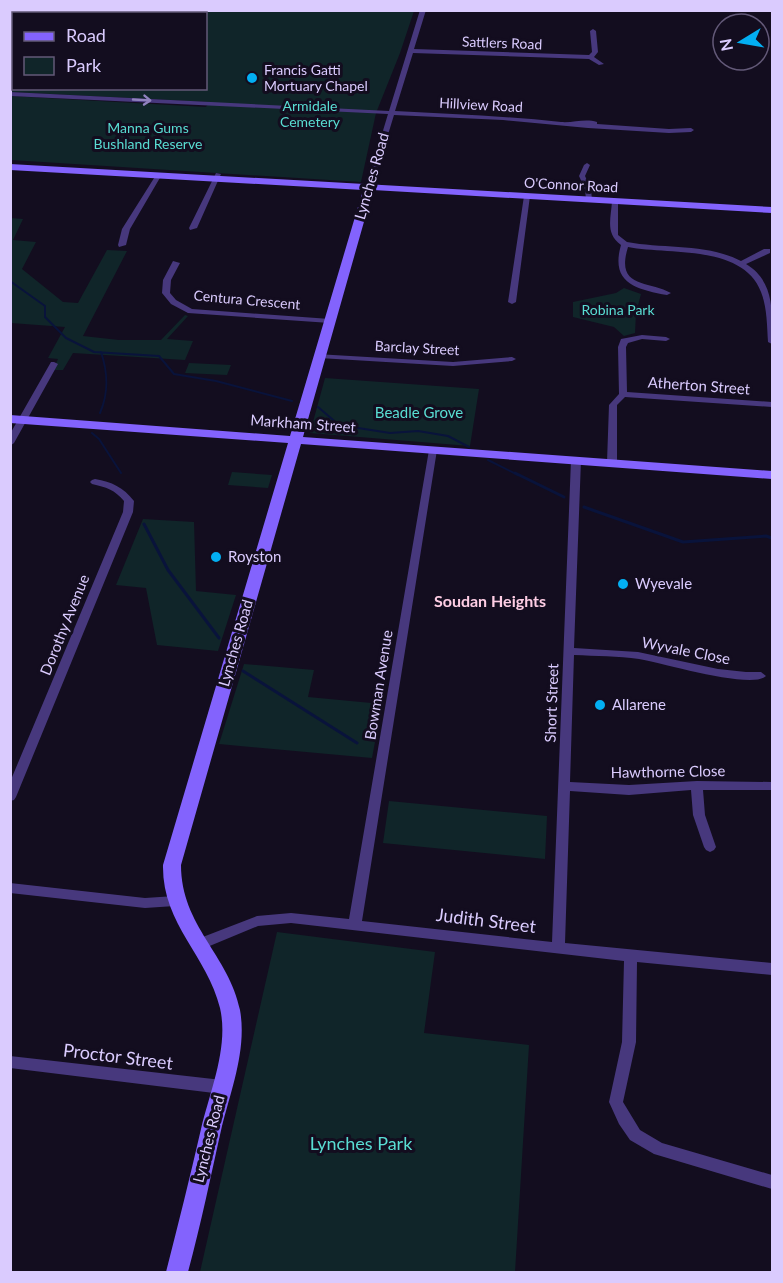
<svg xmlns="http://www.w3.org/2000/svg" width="783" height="1283" viewBox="0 0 783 1283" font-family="Lato,sans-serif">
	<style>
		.green { fill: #102529 }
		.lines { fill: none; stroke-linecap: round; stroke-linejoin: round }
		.stream-far1 { stroke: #09133b; stroke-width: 2 }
		.stream { stroke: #09133b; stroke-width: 3 }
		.street { fill: #47387d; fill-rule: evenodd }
		.secondary { fill: #8363fd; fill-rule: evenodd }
		.rail-casing { stroke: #03aff2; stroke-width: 3 }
		.rail { stroke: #130d1f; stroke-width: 1.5; stroke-dasharray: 5; stroke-linecap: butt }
		.oneway { stroke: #9082be }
		.poi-dot { fill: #03aff2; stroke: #130d1f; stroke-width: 2 }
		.labels { text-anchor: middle; stroke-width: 6; stroke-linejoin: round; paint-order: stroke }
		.far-street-label { font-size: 14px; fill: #dacbfe; stroke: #130d1f }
		.far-poi-label { font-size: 14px; fill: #dacbfe; stroke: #130d1f; text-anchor: start }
		.far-park-label { font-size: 14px; fill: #59ddd3; stroke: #130d1f }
		.street-label { font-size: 15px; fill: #dacbfe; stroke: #130d1f }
		.park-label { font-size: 15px; fill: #59ddd3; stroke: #130d1f }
		.poi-label { font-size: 15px; fill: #dacbfe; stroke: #130d1f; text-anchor: start }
		.neighbourhood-label { font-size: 16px; font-weight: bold; fill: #fecde4; stroke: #130d1f }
		.near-street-label { font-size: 18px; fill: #dacbfe; stroke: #130d1f }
		.near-park-label { font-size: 18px; fill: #59ddd3; stroke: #130d1f }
	</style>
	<rect width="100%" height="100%" fill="#130d1f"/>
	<path class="green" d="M10,11l1,-1 101,1 -11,3h-87l-1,25 -2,1z
		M161,11h253l-14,42 -24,60 -15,69 -350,-22 -1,-64 196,11 3,-5 -198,-10v-38l2,-1 1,35h192v-74l-58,-1z
		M10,218l13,1 -10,21 23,2 -14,27 41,33 15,1 29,-53 20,1 -44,85 36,4h42l24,-25 3,1 -21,23 26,2 -8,19 -112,-7 -10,17h-10l5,-11 -10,-1 17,-31 -54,-4z
		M624,288l17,6 -5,19 -1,20 -11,3 -10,-9 -41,-10v-15l43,-9z
		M189,363l42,2 -4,10 -42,-2z
		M325,378l154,11 -9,57 -160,-13z
		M232,472l40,3 -4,13 -40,-3z
		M143,519l51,3 2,69 40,4 -18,56 -61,-6 -11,-57 -30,-3z
		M244,664l70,6 -6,27 74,7 -10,54 -153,-14z
		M389,801l158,15 -2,43 -162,-16z
		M277,932l158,20 -11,81 105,12 -14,227h-315z"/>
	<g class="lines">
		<path class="stream-far1" d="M10,281l35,25v11l21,21 28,14 65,4 15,18 42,7 76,20
			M318,407l21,18 51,8 28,-2 30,5 21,11
			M100,413c9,-21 8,-40 1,-61
			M92,433l7,6 22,34
			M488,460l30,15"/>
		<path class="stream" d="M515,473l49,24
			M584,507l99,35 83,-6 6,2
			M144,524l24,46 51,68
			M243,671l114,72"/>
		<path class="street" d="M420,10h6l-12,39 175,6 3,-3 -2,-21 3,-2 3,2 2,21 -4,5 10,7 -5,1 -10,-6 -176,-6 -18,58c56,3 111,5 166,11 13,1 24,-4 36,0v2l72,5 22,-1 3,2 -3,2 -22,1 -81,-5 -85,-8 -109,-5 -22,72 -3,2 -3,-2 22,-73 -378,-18v-4l379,19z
			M587,163l3,2 -5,11 6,13 1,11 -3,2 -3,-2 -1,-11 -6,-13 5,-11z
			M216,173l5,1 -24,54 -7,2 -1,-2z
			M156,175l5,1 -31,53 -4,16 -7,2 -1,-2 4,-16z
			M527,194l3,2 -14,106 -4,2 -4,-2 16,-106z
			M615,199l3,2v34l9,7c37,7 79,1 114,19l23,-12h6v4l-24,11c30,18 26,51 26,80l-4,-2c-1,-17 -1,-35 -7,-50 -18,-48 -93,-37 -133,-45 -13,42 20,33 43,46l-4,2c-31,-6 -57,-12 -46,-50 -16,-12 -10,-26 -9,-44z
			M173,261l7,2 -9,17 -1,13 6,7 16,9 138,10 4,2 -4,2 -142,-10 -17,-9 -9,-11 1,-13z
			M642,335l24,2 4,2 -4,2 -24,-2 -14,4 -2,4 1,45 145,10v5l-147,-10 -8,8v57l-2,2h-6l-2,-2 2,-57 10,-11 -1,-47 3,-8z
			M316,354l137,8 59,-5 4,2 -4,2 -59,5 -134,-8h-3z
			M51,362h3l4,2 -44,79 -4,3v-12z
			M433,447l4,3 -75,471 190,21 19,-482 2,-2h6l2,2 -7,188 64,4 80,17 28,3h15l5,4c-13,14 -104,-13 -127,-17 -21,-3 -43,-3 -65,-4l-4,127 59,3 68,-4 75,1v8h-69l2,25 11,32 -2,3 -4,2 -4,-2 -2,-3 -11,-32 -2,-25 -62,5 -59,-4 -5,152 207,20v12l-135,-13 -1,80 -13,60 17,28 22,13 110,32v14l-118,-35 -24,-14 -11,-16 -10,-22 13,-60 2,-81 -333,-38 -33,3 -58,24 -5,-2 -1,-4 1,-4 62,-24 34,-3 58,6 80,-469z
			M95,479c17,3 28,8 39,22l-1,11 -117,285 -2,3 -4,1v-19l113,-270 1,-11c-9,-11 -18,-14 -32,-17l-2,-2 2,-2z
			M10,883l135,15 30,-2 4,1 2,4 -2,4 -4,1 -30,2 -135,-15z
			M10,1056l212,24 5,2 2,5 -2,5 -5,2 -212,-26z"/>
		<path class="secondary" d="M10,164l762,43v6l-399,-23 -70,247 469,34v8l-471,-35 -120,421c0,61 48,90 59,145 7,39 -9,80 -18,116 -11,49 -21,98 -34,146h-22c12,-47 24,-95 35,-143 9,-38 28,-82 19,-121 -13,-53 -58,-84 -57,-143l125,-422 -278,-20v-8l280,21 73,-246 -353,-20z"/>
		<g class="rail-casing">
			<path id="rail" d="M129,14l12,-4
				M10,48l4,-1"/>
		</g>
		<use href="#rail" class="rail"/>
	</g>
	<defs><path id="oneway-shaft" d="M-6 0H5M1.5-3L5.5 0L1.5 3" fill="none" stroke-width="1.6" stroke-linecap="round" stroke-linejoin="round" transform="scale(1.5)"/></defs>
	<use class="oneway" href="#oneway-shaft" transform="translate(142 100) rotate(3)"/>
	<g class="poi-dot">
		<circle cx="252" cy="78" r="6"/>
		<circle cx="216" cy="557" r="6"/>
		<circle cx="623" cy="584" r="6"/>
		<circle cx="600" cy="705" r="6"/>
	</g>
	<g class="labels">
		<g class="far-street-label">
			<text transform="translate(502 43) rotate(2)" y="5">Sattlers Road</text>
			<text transform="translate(481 105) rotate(3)" y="5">Hillview Road</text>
			<text transform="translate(571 185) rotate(3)" y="5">O'Connor Road</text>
			<text transform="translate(247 300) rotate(5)" y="5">Centura Crescent</text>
			<text transform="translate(417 348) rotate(3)" y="5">Barclay Street</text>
		</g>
		<g class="far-poi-label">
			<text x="264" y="75">Francis Gatti<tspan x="264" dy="16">Mortuary Chapel</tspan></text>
		</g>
		<g class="far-park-label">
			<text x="310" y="111">Armidale<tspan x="310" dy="16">Cemetery</tspan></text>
			<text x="148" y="133">Manna Gums<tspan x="148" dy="16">Bushland Reserve</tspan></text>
			<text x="618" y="315">Robina Park</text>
		</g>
		<g class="street-label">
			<text transform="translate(372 176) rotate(-74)" y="5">Lynches Road</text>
			<text transform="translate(699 386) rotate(4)" y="5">Atherton Street</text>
			<text transform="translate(303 424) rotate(4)" y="5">Markham Street</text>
			<text transform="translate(65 625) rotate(-68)" y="5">Dorothy Avenue</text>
			<text transform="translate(236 643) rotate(-74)" y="5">Lynches Road</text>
			<text transform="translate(686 651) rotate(11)" y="5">Wyvale Close</text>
			<text transform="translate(379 685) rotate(-81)" y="5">Bowman Avenue</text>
			<text transform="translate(552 703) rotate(-88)" y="5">Short Street</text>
			<text transform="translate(668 772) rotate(-1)" y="5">Hawthorne Close</text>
			<text transform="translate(209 1139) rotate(-76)" y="5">Lynches Road</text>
		</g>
		<g class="park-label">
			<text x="419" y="418">Beadle Grove</text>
		</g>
		<g class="poi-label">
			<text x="228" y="562">Royston</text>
			<text x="635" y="589">Wyevale</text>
			<text x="612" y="710">Allarene</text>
		</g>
		<g class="neighbourhood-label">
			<text x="490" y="607">Soudan Heights</text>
		</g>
		<g class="near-street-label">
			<text transform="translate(486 921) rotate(7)" y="6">Judith Street</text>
			<text transform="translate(118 1057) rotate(7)" y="6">Proctor Street</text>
		</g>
		<g class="near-park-label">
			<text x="361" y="1150">Lynches Park</text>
		</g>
	</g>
	<rect width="783" height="1283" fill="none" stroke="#dacbfe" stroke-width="24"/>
	<rect x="12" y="12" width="195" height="78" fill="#130d1f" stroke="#635978" stroke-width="1.5"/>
	<rect x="24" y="32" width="30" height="9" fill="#8363fd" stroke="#635978" stroke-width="1.5"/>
	<text x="66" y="42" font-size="18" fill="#dacbfe">Road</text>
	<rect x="24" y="57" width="30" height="18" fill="#102529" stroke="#635978" stroke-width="1.5"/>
	<text x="66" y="72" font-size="18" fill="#dacbfe">Park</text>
	<g transform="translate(741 42) rotate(259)"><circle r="28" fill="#130d1f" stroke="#635978" stroke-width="1.5"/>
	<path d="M0-4.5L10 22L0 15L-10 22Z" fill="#03aff2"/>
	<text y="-9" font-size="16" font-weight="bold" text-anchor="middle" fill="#dacbfe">N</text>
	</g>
</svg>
